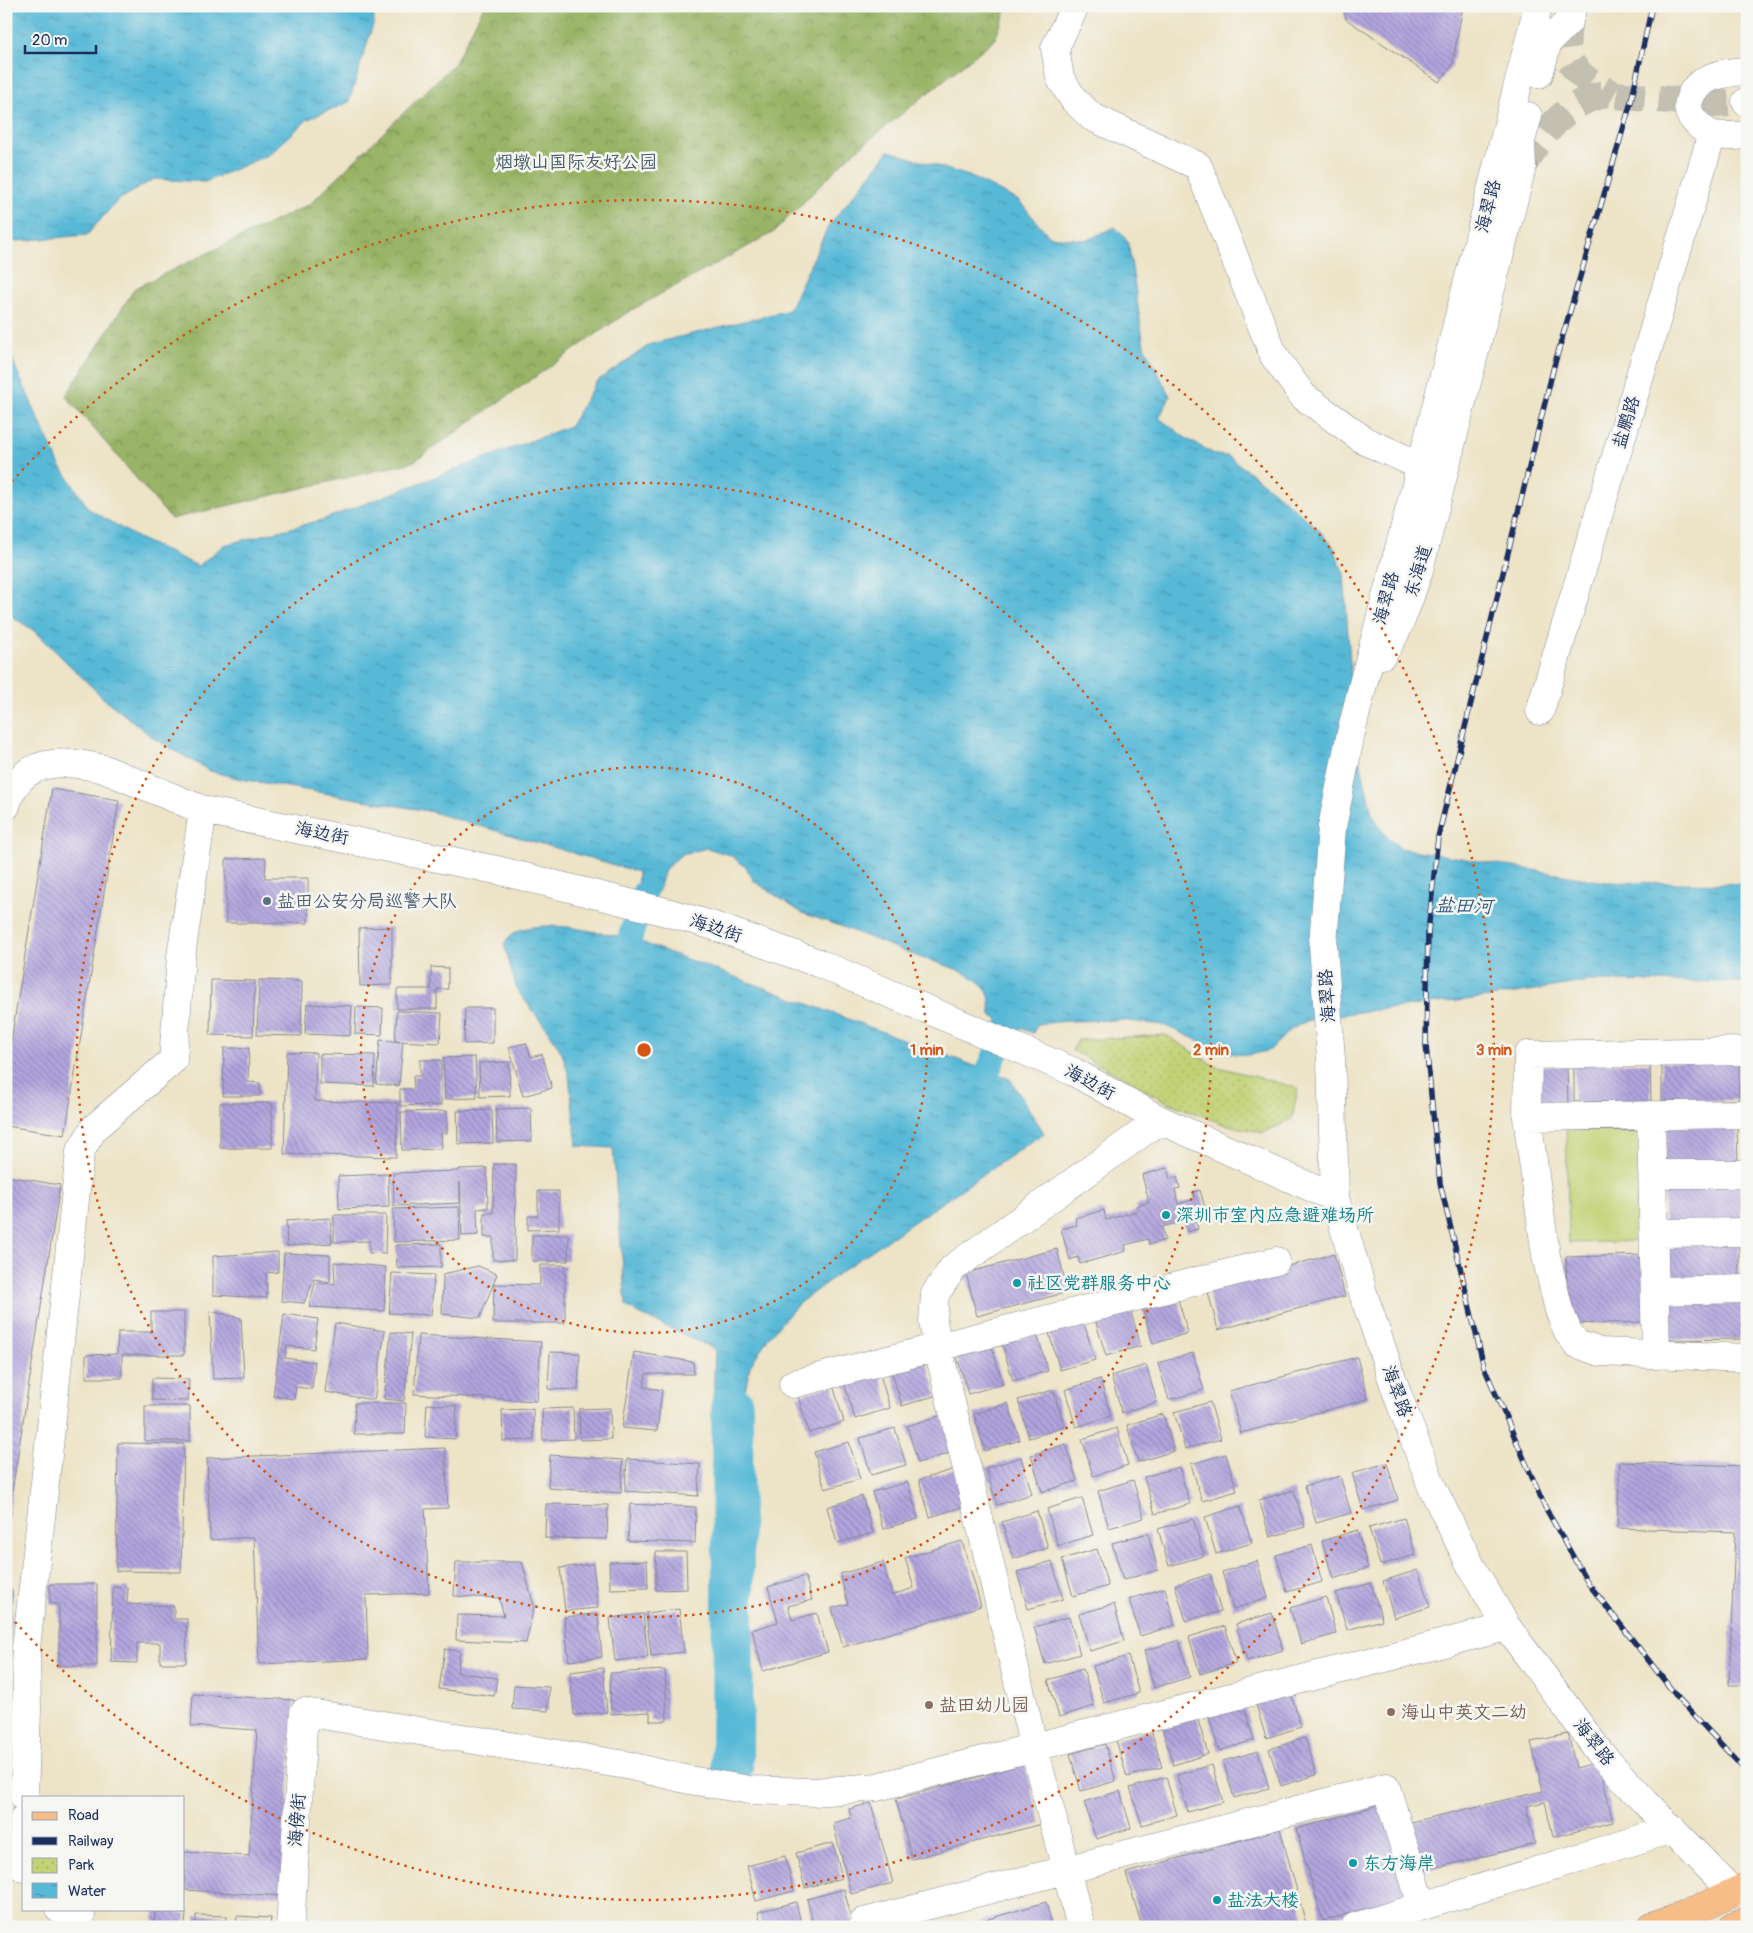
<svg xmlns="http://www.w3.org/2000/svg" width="1753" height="1933" viewBox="0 0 1753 1933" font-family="Pangolin,'LXGW WenKai TC',sans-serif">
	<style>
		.forest { fill: url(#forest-crowns); stroke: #5a7262 }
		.park { fill: url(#park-dots); stroke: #6e806a }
		.garden { fill: #c2d275; stroke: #6e806a }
		.water { fill: url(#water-ripples); stroke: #3a749a }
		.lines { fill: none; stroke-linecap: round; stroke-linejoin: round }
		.canal { stroke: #58b9d7; stroke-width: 25 }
		.river { stroke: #58b9d7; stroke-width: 42 }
		.building { fill: url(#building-back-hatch) }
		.minor-tunnel { stroke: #c3bfb1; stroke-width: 28; stroke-dasharray: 28 14; stroke-linecap: butt }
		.minor-casing { stroke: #848992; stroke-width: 29 }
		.major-casing { stroke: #848992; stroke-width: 29 }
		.minor { stroke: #fff; stroke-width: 28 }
		.major { stroke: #f7bd88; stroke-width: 28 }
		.rail-casing { stroke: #1b2f5e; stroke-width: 5.5 }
		.rail { stroke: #f6f6f2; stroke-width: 4; stroke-dasharray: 11; stroke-linecap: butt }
		.ring { fill: none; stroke: #d45514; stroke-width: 2.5; stroke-dasharray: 2.5 5 }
		.service-dot { fill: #5c6f8a; stroke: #f6f6f2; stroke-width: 2 }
		.culture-dot { fill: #0f9aa8; stroke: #f6f6f2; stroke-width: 2 }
		.education-dot { fill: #8d6e63; stroke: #f6f6f2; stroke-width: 2 }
		.labels { text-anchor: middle; stroke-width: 5; stroke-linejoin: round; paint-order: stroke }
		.park-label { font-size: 18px; fill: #455864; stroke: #f6f6f2 }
		.street-label { font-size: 18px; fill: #1b2f5e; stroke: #f6f6f2 }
		.service-label { font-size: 18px; fill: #4e5e75; stroke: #f6f6f2; text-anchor: start }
		.culture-label { font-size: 18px; fill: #0d838f; stroke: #f6f6f2; text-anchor: start }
		.education-label { font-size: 18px; fill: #785e54; stroke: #f6f6f2; text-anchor: start }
		.water-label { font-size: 19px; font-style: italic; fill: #2d5882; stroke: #f6f6f2 }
		.centre { fill: #d45514; stroke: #f6f6f2; stroke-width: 2.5 }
		.ring-label { font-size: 15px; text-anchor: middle; font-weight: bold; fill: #d45514; stroke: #f6f6f2; stroke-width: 5; stroke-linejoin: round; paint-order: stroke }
	</style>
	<defs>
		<pattern id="forest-crowns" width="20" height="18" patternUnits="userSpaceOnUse" patternTransform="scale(1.25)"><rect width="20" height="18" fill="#99b466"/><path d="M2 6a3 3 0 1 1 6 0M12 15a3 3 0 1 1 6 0" fill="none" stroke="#7c9357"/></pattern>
		<pattern id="park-dots" width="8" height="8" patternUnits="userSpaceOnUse" patternTransform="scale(1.25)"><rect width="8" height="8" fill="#c2d275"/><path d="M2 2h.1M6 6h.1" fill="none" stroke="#a6b568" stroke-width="1.8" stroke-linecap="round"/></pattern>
		<pattern id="water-ripples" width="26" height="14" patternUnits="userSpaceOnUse" patternTransform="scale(1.25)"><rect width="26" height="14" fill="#58b9d7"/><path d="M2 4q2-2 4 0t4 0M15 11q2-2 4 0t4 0" fill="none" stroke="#4897b2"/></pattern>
		<pattern id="building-back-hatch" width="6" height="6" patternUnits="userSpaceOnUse" patternTransform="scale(1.25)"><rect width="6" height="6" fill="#b2a4de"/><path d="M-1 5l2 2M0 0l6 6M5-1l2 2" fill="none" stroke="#9086b7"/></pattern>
	</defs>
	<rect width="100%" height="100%" fill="#f6f6f2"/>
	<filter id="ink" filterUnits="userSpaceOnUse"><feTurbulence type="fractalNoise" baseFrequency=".02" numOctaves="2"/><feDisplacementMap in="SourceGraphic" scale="10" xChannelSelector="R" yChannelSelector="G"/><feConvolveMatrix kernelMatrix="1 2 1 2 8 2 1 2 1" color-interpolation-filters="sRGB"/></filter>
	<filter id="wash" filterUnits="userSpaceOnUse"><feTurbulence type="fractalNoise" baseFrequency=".0096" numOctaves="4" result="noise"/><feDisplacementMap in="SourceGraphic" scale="20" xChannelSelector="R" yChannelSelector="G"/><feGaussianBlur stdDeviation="1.12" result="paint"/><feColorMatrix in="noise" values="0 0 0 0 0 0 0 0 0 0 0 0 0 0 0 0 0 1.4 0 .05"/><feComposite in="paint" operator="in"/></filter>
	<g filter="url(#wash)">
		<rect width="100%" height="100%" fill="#ede3c6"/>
		<path class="forest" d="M484,6h524l-13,33 -147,118 -74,75 -146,80 -215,150 -242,57 -105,-123 69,-108 175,-84 145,-141z"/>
		<path class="park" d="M1166,1035l49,31 83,22 -6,31 -29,14 -40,-9 -56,-22 -95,-52 6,-10z"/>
		<path class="garden" d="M1643,1124l3,117 -77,2 -3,-117z"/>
		<path class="water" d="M6,6h367l1,15 -25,81 -41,17 -38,35 -65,28 -51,-3 -37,22 -30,34 -81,7z
			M889,151l80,25 50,25 31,36 37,3 28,-13 13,14 16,105 26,50 -11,22 28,21 29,16 12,1 42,32 48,41 15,17 11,28 11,165 17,75 13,21 15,13 205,34 142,2v98l-157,-1 -99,16 -132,15 -50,8 -19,10 -20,20 -20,5 -23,-2 -64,-28 -43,-5 -52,1 -30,3 -5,9 -42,-17c-1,-8 0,-21 -5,-27 -11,-15 -44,-26 -62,-30l-84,-33 -38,-13 -48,-32 -8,-14 -16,-12 -23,-7 -25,6 -17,15 -6,21 -4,5 -18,-4 1,-19 -210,-61 -187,-32 -31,-8 -55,-32 -52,-41 -67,-66 -23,-15 -7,-8v-268l10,28 43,95 30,45 49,29 60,28 26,-21 98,-25 248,-94 26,-44 55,-38 138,-34 39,-83z
			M547,926l21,1 62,11 380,141 34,54 -198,135 -48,36 -30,34 -18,28 -8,40 -29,-2 2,-55 -74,-34 -15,-9 -13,-158 -36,-2 -8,-70 -7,-23 -13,-21 -32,-42 -13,-46c9,-16 25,-17 43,-18z"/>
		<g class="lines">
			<path class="canal" d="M630,938l14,-45
				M988,1071l21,-47"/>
			<path class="river" d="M732,1767l1,-182 -1,-180"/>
		</g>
		<g id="blocks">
			<path class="building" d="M1342,6h121l-11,60 -13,16 -93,-63z
				M52,789l67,11 -54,335 -59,-9v-54z
				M266,858l-1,20h43v45h-82v-64z
				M392,927v58l-32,1 -1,-58z
				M431,967l17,1v21h-11v20h-40v-20h34z
				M211,980l44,1 -2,55 -43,-1z
				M259,980l43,1 -1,55 -44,-1z
				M307,1004l45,2 -2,30 -45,-2z
				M356,1007l27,1 -1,27 -27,-1z
				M465,1008h28v35l-29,1z
				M397,1011l45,2 -2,30 -45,-2z
				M380,1040l23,2 -4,44 -23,-2z
				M526,1043l5,14 11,-3 10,34 -29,8 -14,-49z
				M224,1048h25l-1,34 12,1v13h-37z
				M287,1052l29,1 -1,48 83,2 -2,54 -112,-3z
				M320,1054l55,1 -1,31 -54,-2z
				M475,1057l2,41 -32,1 -2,-41z
				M420,1060h21v45l-41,1v-17h14l-1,-13h7z
				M509,1062l1,34 -30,1 -1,-34z
				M1662,1062h77v38l-77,1z
				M1650,1063l1,38 -77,1v-38z
				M1531,1066h36l1,38 -37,1z
				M220,1103h52v45h-52z
				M531,1108l1,33 -35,1 -1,-33z
				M492,1110l1,33 -35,1 -1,-33z
				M447,1111v22h-6l1,16 -40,1 -1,-38z
				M1737,1126l1,39 -77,1v-39z
				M494,1164h22l-1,96h-22v-23h-9v-24h9z
				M487,1168l1,40 -11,1 1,26 -16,1 -2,-54v21l-66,3 -1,-33 66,-2v-2z
				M1167,1168l3,11 7,-2 3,11 -5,1 3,15 17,-5 -2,-7 7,-2 8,29 -12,3 2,7 -11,3 -3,-11 -22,6 3,13 -16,5 -1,-6 -23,6 1,6 -46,13 -2,-7 -8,3 -9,-31 16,-4 -2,-7 29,-8 2,10 31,-9 -1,-5 13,-4 -7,-27z
				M388,1174l1,33 -50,2 -1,-33z
				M6,1176l54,9 -53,339h-1z
				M1740,1185l1,39 -77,1v-39z
				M538,1191h21v38l-31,1v-14h10z
				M459,1207l1,33 -66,2 -1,-33z
				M334,1215h52l-1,39 -16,-1v-12l-35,1z
				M330,1218l2,25 -45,3 -1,-25z
				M532,1235h37l-1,26h-36z
				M1739,1242v38l-76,1 -1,-38z
				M441,1244v23l-44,1 -1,-23z
				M1057,1249l11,43 -91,24 -11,-43z
				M278,1252v20l-12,1 1,25 -54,-3v-39z
				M284,1253l46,2v27l-16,-3 -10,24 -23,-2z
				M1334,1254l11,42 -127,34 -11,-42z
				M1644,1255l2,67 -78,2 -2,-67z
				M334,1262l52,5 -2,44 -75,-4 6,-24 20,1z
				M540,1265h25v58h-72l1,-39 46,1z
				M478,1266l19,8 -17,44 -38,-4 1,-40z
				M392,1273l42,2 -3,40 -42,-2z
				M1177,1296l11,37 -35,11 -11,-37z
				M1742,1301v38l-77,1v-38z
				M1130,1309l11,37 -35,10 -11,-37z
				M210,1311l31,7 3,60 -31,1z
				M151,1312h33v43h-62v23h-36v-23l31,-1 1,-22h33z
				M284,1314l34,5 -4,30 -27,-3 -2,12 30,4 -3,27 -16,-2 -2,12 -21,-3z
				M335,1323l50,8 -11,69 -49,-8z
				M1084,1323l11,37 -35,10 -11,-37z
				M391,1332l20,2 -7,67 -20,-2z
				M1037,1334l11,37 -35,10 -11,-37z
				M418,1335l123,7 -4,59 -123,-7z
				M992,1347l11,37 -35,10 -11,-37z
				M550,1352l30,1 -2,37 -30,-1z
				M634,1352l59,10 1,12h-48l-2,13 18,3 -5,41 -35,-3z
				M1193,1353l11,37 -35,10 -11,-37z
				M1357,1357l11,42 -127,34 -12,-42z
				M926,1359l11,36 -35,11 -11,-37z
				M1146,1365l11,37 -35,11 -11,-37z
				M879,1371l11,37 -35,11 -11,-37z
				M152,1378l37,1 -1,22 -36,-1z
				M1100,1379l11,37 -35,11 -11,-37z
				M833,1385l11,37 -35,11 -11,-37z
				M1053,1390l12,37 -36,11 -11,-38z
				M1210,1402l11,37 -36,10 -11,-37z
				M355,1403h51l-1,31h-51z
				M1008,1403l12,37 -35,11 -11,-37z
				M427,1404l30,2 -2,33 -30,-2z
				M145,1406h45v35h-45z
				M573,1408l1,31 -31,1 -1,-31z
				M610,1408l1,31 -31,1 -1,-31z
				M533,1409l1,31 -31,1 -1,-31z
				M1163,1414l11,37 -36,11 -11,-37z
				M942,1415l11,37 -35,11 -11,-37z
				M895,1428l11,37 -35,10 -11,-37z
				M1117,1428l11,37 -35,11 -11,-37z
				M849,1442l11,37 -35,10 -11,-37z
				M118,1443l66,1 -3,128 -65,-1z
				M1066,1444l11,37 -35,11 -11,-37z
				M445,1448l3,60 -23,1 4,84 -63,2 2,64 -109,5 -5,-127 -44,3 -3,-82z
				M1226,1454l11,37 -35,10 -11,-37z
				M550,1455l73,5 -2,33 -73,-5z
				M1021,1457l11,37 -35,11 -11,-37z
				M627,1459l73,5 -2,32 -73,-5z
				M1620,1462l127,4v219h-18l6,-153 -118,-4z
				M1387,1463l11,37 -35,10 -11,-37z
				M1179,1467l11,37 -35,10 -11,-37z
				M955,1469l11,37 -36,11 -11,-37z
				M1340,1476l11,37 -35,10 -11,-37z
				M1133,1480l11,38 -35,10 -11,-37z
				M908,1482l10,37 -35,10 -11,-37z
				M1294,1490l11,37 -35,10 -11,-37z
				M862,1496l11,37 -36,10 -10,-36z
				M1082,1498l11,37 -35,11 -11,-37z
				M546,1504l62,1 -1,34 -62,-1z
				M630,1504l66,3 -1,36 -67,-2z
				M1240,1506l12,37 -36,11 -11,-37z
				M1037,1511l11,37 -35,11 -11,-37z
				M1404,1518l11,37 -35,10 -11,-37z
				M1193,1519l11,37 -35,10 -11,-37z
				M1357,1530l11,38 -35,11 -11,-38z
				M1148,1533l10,37 -35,10 -11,-37z
				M962,1541l19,65 -138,41 -11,-39 16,-4 -8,-30 43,-12 9,33 22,-7 -9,-30z
				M1312,1545l10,37 -35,10 -11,-37z
				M1097,1549l11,37 -35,10 -11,-37z
				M656,1552h30l1,37 -31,1z
				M647,1561l1,27 -38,1 -1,-27z
				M1052,1561l11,38 -35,10 -11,-37z
				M1257,1561l11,37 -35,11 -11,-37z
				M456,1562h66l12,44 -8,37 -70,-3 1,-25 47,1 -5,-18 -45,-2z
				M593,1564l5,44 -33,3 -5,-43z
				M1418,1570l12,37 -36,11 -11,-37z
				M1210,1574l11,37 -35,10 -11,-36z
				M805,1576l7,24 -24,6 4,14 25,-7 11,39 -65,19 -11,-41 26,-8 -10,-35z
				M1371,1583l11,37 -35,10 -11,-37z
				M50,1584h47v82h-38v-62h-9z
				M113,1587l15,1 -1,16 47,2v13h13l-1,44h-26v-20h-23v20l-26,-1z
				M1165,1588l10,37 -35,11 -11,-37z
				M6,1589h6l-2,63h-4z
				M1326,1597l10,37 -35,10 -11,-36z
				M1114,1604l10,37 -34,10 -11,-37z
				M679,1609l5,43 -33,4 -5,-43z
				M1272,1613l11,37 -36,11 -11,-37z
				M598,1614l4,43 -33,4 -5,-44z
				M643,1614l5,43 -33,4 -5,-43z
				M1069,1617l11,37 -35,10 -11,-37z
				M1225,1626l11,37 -36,11 -11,-37z
				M1179,1640l11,37 -36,11 -10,-37z
				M445,1649l15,2 -3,21 40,6 -3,18 -55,-7z
				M1128,1656l11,37 -35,10 -11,-37z
				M603,1668l4,44 -33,3 -4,-43z
				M1083,1669l11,37 -35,11 -11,-37z
				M665,1670l2,51h-17v-9l-39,2 -1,-41z
				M514,1685l35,2 -1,24 -36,-2z
				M1290,1690l11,37 -35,11 -11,-37z
				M193,1694l101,6 -12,196 -98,-6 1,-38 64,4 8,-126 -66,-4z
				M1243,1703l11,37 -35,11 -11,-37z
				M1197,1717l11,37 -35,11 -11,-38z
				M1151,1730l11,37 -35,10 -11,-37z
				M1568,1734l8,34 23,-6 14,60 -60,15 -8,-35 -19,4 9,38 -117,28 -11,-49 136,-32 -12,-49z
				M1305,1738l11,37 -35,11 -12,-37z
				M1105,1744l11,37 -35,10 -11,-37z
				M1258,1751l11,37 -35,10 -11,-37z
				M1025,1764l16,60 -129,35 -16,-60z
				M1212,1765l11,37 -35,10 -11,-37z
				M1166,1777l11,38 -35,10 -12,-37z
				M1120,1791l11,37 -35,11 -12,-37z
				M871,1803l22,80 -42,11 -18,-71 18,-5 -2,-9z
				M1382,1804l28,92 -87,25 -27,-92z
				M1280,1829l27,98h-165l-16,-54z
				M833,1843l9,35 -37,10 -9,-35z
				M785,1856l9,35 -38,10 -9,-35z
				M844,1889l9,36 -8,2h-31l-7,-28z
				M796,1902l6,25h-40l-4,-15z
				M1046,1902l6,23 -6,2h-85z
				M155,1912l31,1 -1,14h-31z
				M196,1915l31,1v11h-31z
				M237,1916l34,2 -1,9h-34z"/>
		</g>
	</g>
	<g filter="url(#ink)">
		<use href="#blocks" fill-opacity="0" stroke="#848992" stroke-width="1"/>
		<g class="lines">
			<path class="minor-tunnel" d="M1569,21c-9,43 8,56 45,74
				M1522,167c22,-34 41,-63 82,-73l109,10 33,-2"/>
			<g class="minor-casing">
				<path id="minor" d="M1075,6l-20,42 5,30 14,22 18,17 106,49 76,190 29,40 62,45 56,25
					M1538,6l-117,460 -57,214 -13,53 -19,94 -9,117 8,116 4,138 29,98 34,100 34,91 39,79 36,61 94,127 45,49 88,90
					M1747,71c-22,1 -52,5 -58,30 -2,7 0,13 4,18 5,6 11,12 18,15 11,3 25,2 36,1
					M1539,74l9,-32 21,-21 4,-15
					M1746,102h1
					M1382,655c18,-25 27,-56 37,-85l103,-403 -1,-26 7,-25
					M1540,711l172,-577
					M6,806c13,-49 57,-47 98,-37l99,41 298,61 165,41 45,13 107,38 256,109 86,48 175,78
					M1747,1051l-219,4 -1,62 19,139 13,54 9,22 9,12 23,8 147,6
					M1651,1115l5,240
					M1527,1117l220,-3
					M1653,1174h94
					M1654,1233l93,-1
					M1655,1291l92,-2
					M793,1384l483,-123
					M24,1797l3,-87 -1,-62 21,-183 33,-313 14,-24 79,-68 8,-104 22,-146
					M24,1818l-2,48 2,2
					M59,1909l22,5 -2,13
					M290,1927l14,-215 322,53 63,15 61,10 64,2 63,-5 630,-160
					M866,1927l-2,-5 522,-135 36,119
					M1081,1927l-47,-179 -96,-400 -5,-26 2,-28 18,-26 207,-148
					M1355,1927l317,-98"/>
			</g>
			<g class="major-casing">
				<path id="major" d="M1652,1927l34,-12 61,-29
					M1733,1927l14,-6"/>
			</g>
			<use href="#minor" class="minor"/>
			<use href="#major" class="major"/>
			<g class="rail-casing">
				<path id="rail" d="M1652,6l-21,96 -77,264 -116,471 -10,95 -2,113 14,138 44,184 61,140 43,76 90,115 69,74"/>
			</g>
			<use href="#rail" class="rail"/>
		</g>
	</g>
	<g class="ring">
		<circle cx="644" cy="1050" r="283"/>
		<circle cx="644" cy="1050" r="567"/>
		<path d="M7 487A850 850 0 1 1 7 1613"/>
	</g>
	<circle class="service-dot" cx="267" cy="901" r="5"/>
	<g class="culture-dot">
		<circle cx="1166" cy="1215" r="5"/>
		<circle cx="1017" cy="1283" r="5"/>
		<circle cx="1353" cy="1863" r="5"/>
		<circle cx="1217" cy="1900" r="5"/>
	</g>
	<g class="education-dot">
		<circle cx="929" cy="1705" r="5"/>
		<circle cx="1391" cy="1712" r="5"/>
	</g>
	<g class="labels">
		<g class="park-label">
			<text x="576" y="168">烟墩山国际友好公园</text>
		</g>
		<g class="street-label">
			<text transform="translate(1488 206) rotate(-76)" y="6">海翠路</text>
			<text transform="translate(1626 422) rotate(-73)" y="6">盐鹏路</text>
			<text transform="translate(1418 571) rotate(-73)" y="6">东海道</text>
			<text transform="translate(1386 598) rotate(-75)" y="6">海翠路</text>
			<text transform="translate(322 833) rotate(11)" y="6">海边街</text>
			<text transform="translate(716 928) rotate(18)" y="6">海边街</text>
			<text transform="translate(1327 996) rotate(-94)" y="6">海翠路</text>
			<text transform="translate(1090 1082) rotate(28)" y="6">海边街</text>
			<text transform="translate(1397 1391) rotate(70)" y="6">海翠路</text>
			<text transform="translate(1594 1742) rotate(52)" y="6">海翠路</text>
			<text transform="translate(297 1820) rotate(-86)" y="6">海傍街</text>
		</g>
		<g class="service-label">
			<text x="277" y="907">盐田公安分局巡警大队</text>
		</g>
		<g class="culture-label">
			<text x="1176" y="1221">深圳市室内应急避难场所</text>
			<text x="1027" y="1289">社区党群服务中心</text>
			<text x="1363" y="1869">东方海岸</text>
			<text x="1227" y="1906">盐法大楼</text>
		</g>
		<g class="education-label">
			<text x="939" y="1711">盐田幼儿园</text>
			<text x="1401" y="1718">海山中英文二幼</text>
		</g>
		<g class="water-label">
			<text transform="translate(1464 905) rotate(2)" y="7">盐田河</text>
		</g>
	</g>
	<circle cx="644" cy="1050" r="8" class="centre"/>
	<g class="ring-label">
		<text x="927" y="1055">1 min</text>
		<text x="1211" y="1055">2 min</text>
		<text x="1494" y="1055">3 min</text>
	</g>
	<rect width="1753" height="1933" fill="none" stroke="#f6f6f2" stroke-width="25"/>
	<rect x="22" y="1796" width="162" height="115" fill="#f6f6f2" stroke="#9ea6b7"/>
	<rect x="32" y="1812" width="25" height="8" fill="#f7bd88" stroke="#9ea6b7"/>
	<text x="68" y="1820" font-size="15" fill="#1b2f5e">Road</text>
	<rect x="32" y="1837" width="25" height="8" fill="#1b2f5e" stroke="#9ea6b7"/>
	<text x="68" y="1846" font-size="15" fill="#1b2f5e">Railway</text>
	<rect x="32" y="1858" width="25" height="15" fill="url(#park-dots)" stroke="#9ea6b7"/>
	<text x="68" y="1870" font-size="15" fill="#1b2f5e">Park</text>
	<rect x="32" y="1883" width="25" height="15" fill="url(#water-ripples)" stroke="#9ea6b7"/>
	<text x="68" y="1896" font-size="15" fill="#1b2f5e">Water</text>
	<path d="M25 45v8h71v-8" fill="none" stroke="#1b2f5e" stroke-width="2.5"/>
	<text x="32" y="45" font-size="15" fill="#1b2f5e" stroke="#f6f6f2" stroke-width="4" paint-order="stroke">20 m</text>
</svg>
